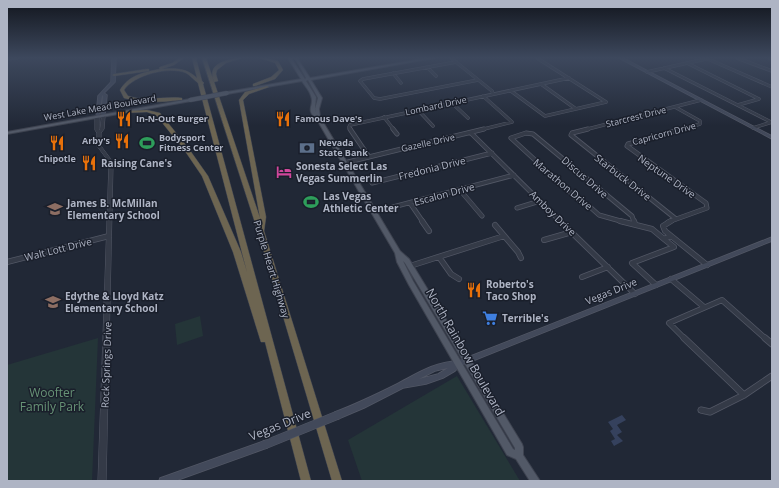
<svg xmlns="http://www.w3.org/2000/svg" width="779" height="488" viewBox="0 0 779 488" font-family="'Open Sans',sans-serif">
	<style>
		.green { fill: #243538 }
		.water { fill: #35415d }
		.lines { fill: none; stroke-linecap: round; stroke-linejoin: round }
		.minor-far3-casing { stroke: #525765; stroke-width: 3.5 }
		.minor-far2-casing { stroke: #525765; stroke-width: 5 }
		.minor-far1-casing { stroke: #525765; stroke-width: 6 }
		.minor-casing { stroke: #525765; stroke-width: 7 }
		.tertiary-casing { stroke: #525765; stroke-width: 1 }
		.secondary-casing { stroke: #525765; stroke-width: 1.5 }
		.primary-casing { stroke: #3e4350; stroke-width: 2 }
		.motorway-casing { stroke: #3f4451; stroke-width: 1 }
		.minor-far3 { stroke: #343a47; stroke-width: 2.5 }
		.minor-far2 { stroke: #343a47; stroke-width: 3.5 }
		.minor-far1 { stroke: #343a47; stroke-width: 4.5 }
		.minor { stroke: #343a47; stroke-width: 5.5 }
		.tertiary { fill: #343a47; fill-rule: evenodd }
		.secondary { fill: #42495a; fill-rule: evenodd }
		.primary { fill: #525967; fill-rule: evenodd }
		.motorway { fill: #6d6551; fill-rule: evenodd }
		.secondary-bridge-casing { stroke: #525765; stroke-width: 9; stroke-linecap: butt }
		.primary-bridge-casing { stroke: #3e4350; stroke-width: 5; stroke-linecap: butt }
		.secondary-bridge { stroke: #42495a; stroke-width: 8 }
		.primary-bridge { stroke: #525967; stroke-width: 4 }
		.labels { text-anchor: middle; stroke-width: 3; stroke-linejoin: round; paint-order: stroke }
		.far-street-label { font-size: 9px; fill: #aeb4c4; stroke: #1a1f2b }
		.far-poi-label { font-size: 9px; font-weight: bold; fill: #aeb4c4; stroke: #1a1f2b; text-anchor: start }
		.poi-label { font-size: 10px; font-weight: bold; fill: #aeb4c4; stroke: #1a1f2b; text-anchor: start }
		.street-label { font-size: 10px; fill: #aeb4c4; stroke: #1a1f2b }
		.near-street-label { font-size: 12px; fill: #aeb4c4; stroke: #1a1f2b }
		.near-park-label { font-size: 12px; fill: #679376; stroke: #1a1f2b }
	</style>
	<rect width="100%" height="100%" fill="#212836"/>
	<path class="green" d="M200,316l3,20 -26,9 -2,-21z
		M98,338l-6,143h-85v-116z
		M457,376l63,105h-158l-14,-41z"/>
	<path class="water" d="M622,415l4,5 -9,5 5,7 -5,3 6,6 -9,5 -3,-5 4,-2 -5,-8 3,-2 -5,-7z"/>
	<g class="lines">
		<g class="minor-far3-casing">
			<path id="minor-far3" d="M451,58l41,33 1,3
				M537,58l69,44
				M737,58l35,13
				M769,58l3,1
				M708,59l64,28
				M456,62l-93,17 -3,2 14,17 6,1 98,-19
				M687,63l72,36 -21,6
				M427,67l9,9
				M664,68l107,54
				M647,72l63,-14
				M393,73l8,10
				M541,84l35,25
				M511,91l34,25 61,-14
				M452,103l16,15
				M675,107l25,14v3l-21,6
				M418,110l15,16
				M384,117l10,13
				M753,128l19,-6
				M351,130l-2,-3 1,-2 219,-47
				M480,130l32,-8 -29,-26
				M584,130l117,-30"/>
		</g>
		<g class="minor-far2-casing">
			<path id="minor-far2" d="M350,129l19,28
				M393,129l4,5
				M588,129l-16,4 -1,2 105,84
				M471,133l90,89
				M344,163l140,-34
				M372,183l120,-30
				M460,190l22,26
				M410,203l13,19
				M517,208l23,-7
				M374,212l140,-37
				M624,222l-25,-7 -10,-9 -7,-3 -71,-65 15,-5 7,1 99,82 2,6
				M668,222l39,-14 -1,-5 -79,-57 1,-2 54,-15"/>
		</g>
		<g class="minor-far1-casing">
			<path id="minor-far1" d="M422,221l7,10
				M560,221l75,73
				M620,221l32,8 12,10
				M634,221l1,3
				M671,221l-8,5 2,5 42,34
				M495,225l23,27 3,6
				M544,240l28,-8
				M439,257l12,17 8,5
				M7,262l102,-26
				M410,266l94,-30
				M582,277l26,-10
				M671,279l33,28
				M656,285l-24,-22 42,-16 -10,-8 7,-3
				M685,339l-16,-16 53,-23 44,39"/>
		</g>
		<g class="minor-casing">
			<path id="minor" d="M684,338l60,57
				M765,338l7,6
				M701,410l9,2 34,-17 28,-19"/>
		</g>
		<g class="tertiary-casing">
			<path id="tertiary" d="M7,58h12l-1,1 -11,1z
				M102,115l3,1 -1,13 -3,4v13l9,12 3,6 -7,317h-8l11,-317 -3,-6 -9,-12v-13l-2,-3v-13l2,-1 2,1v13l1,-1z"/>
		</g>
		<g class="secondary-casing">
			<path id="secondary" d="M112,58h4l-1,24 -11,11 3,2 -2,21 -2,1 -2,-1 2,-21 -1,1 -3,21 -3,1 2,-22 13,-14z
				M619,58h4l149,78v3z
				M772,237v4l-312,125 -5,5 -12,7 -17,6 -23,4 -39,20 -26,11 -3,-1 -1,-3 1,-3c21,-8 42,-18 62,-28 21,-11 37,-22 61,-23zM448,368l-10,6 -19,5 16,-8z
				M264,441l3,1 1,3 -1,3 -3,1 -89,32h-16l1,-3 3,-1z"/>
		</g>
		<g class="primary-casing">
			<path id="primary" d="M288,58h3l14,21 1,-1 -11,-20h2l13,20 118,-20h6l-123,22 11,18 -3,11 1,8 80,134 9,8 113,185 1,3v8l17,26h-10l-14,-22 -9,-4 -98,-170 -12,-23 -2,-9 -79,-135c-11,-8 -1,-13 -5,-22 -1,-5 -6,-10 -9,-15l-75,13 -2,-1 2,-1 74,-13zM308,80l10,18 -3,11 1,4 -1,-5 1,-11 -10,-16zM403,261l2,2 110,185v2l-2,-1 -100,-168z
				M190,99h1v2l-184,33v-2z"/>
		</g>
		<g class="motorway-casing">
			<path id="motorway" d="M180,58h4l-10,7 -12,4c15,-1 24,-1 35,9l-5,-20h4l6,23 2,2 -1,1 108,397h-10l-36,-139h-4l-1,-3 -27,-87 -31,-76 -17,-25 -29,-36 -9,-3 -22,1 -2,-1 2,-1 22,-1 13,3 29,36 19,27 33,76 6,20 -49,-189c-4,-3 -8,-8 -12,-10 -17,-7 -52,2 -62,17l4,6c18,6 35,0 54,2v2h-2c-19,2 -37,4 -56,-2l-4,-8c9,-15 24,-18 40,-21l-1,-1 1,-1 12,-4z
				M202,58h4l54,160 -21,-118 6,-8 22,-6 2,1 -20,7 -6,6 23,117 -2,14 78,250h-10l-74,-249z
				M237,58h5l-16,5 -9,7 -1,4 2,7 -4,1c-7,-18 9,-21 23,-24z
				M260,58h5l13,3 5,9 -8,9 -20,7h-2v-2l18,-7 8,-7 -4,-7z
				M288,58h4l1,1 -2,1z
				M147,69h2v2l-35,5 -2,-1 2,-1z"/>
		</g>
		<use href="#minor-far3" class="minor-far3"/>
		<use href="#minor-far2" class="minor-far2"/>
		<use href="#minor-far1" class="minor-far1"/>
		<use href="#minor" class="minor"/>
		<use href="#tertiary" class="tertiary"/>
		<use href="#secondary" class="secondary"/>
		<use href="#primary" class="primary"/>
		<use href="#motorway" class="motorway"/>
		<g class="secondary-bridge-casing">
			<path id="secondary-bridge" d="M264,445l74,-30"/>
		</g>
		<g class="primary-bridge-casing">
			<path id="primary-bridge" d="M190,100l37,-7"/>
		</g>
		<use href="#secondary-bridge" class="secondary-bridge"/>
		<use href="#primary-bridge" class="primary-bridge"/>
	</g>
	<linearGradient id="sky" x2="0" y2="1"><stop stop-color="#12161e"/><stop offset="0.46" stop-color="#3d485d"/><stop offset="1" stop-color="#3d485d" stop-opacity="0"/></linearGradient>
	<rect width="779" height="126" fill="url(#sky)"/>
	<defs>
		<g id="restaurant-bare" transform="scale(1.2)"><path d="M-5-6h1v4h1v-4h1v4h1v-4h1v5L-1.5 .5V6h-2V.5L-5-1ZM5-6V6H3V1.5H1.5Q1.5-4 5-6Z" fill="#e8710a" stroke="#1a1f2b" stroke-width="2.5" paint-order="stroke"/></g>
		<g id="stadium-bare" transform="scale(1.2)"><path d="M0-5a6.5 5 0 1 0 0 10a6.5 5 0 1 0 0-10ZM-3.5-1.8h7v3.6h-7Z" fill="#2e9e5b" stroke="#1a1f2b" stroke-width="2.5" paint-order="stroke"/></g>
		<g id="bank-bare" transform="scale(1.2)"><path d="M-6-4H6V4H-6ZM0-2.3a2.3 2.3 0 1 0 0 4.6a2.3 2.3 0 1 0 0-4.6Z" fill="#5c6f8a" stroke="#1a1f2b" stroke-width="2.5" paint-order="stroke"/></g>
		<g id="hotel-bare" transform="scale(1.2)"><path d="M-6-4.5h1.5V1H6V5H4.5V3h-9V5H-6ZM-4 0a1.8 1.8 0 1 1 3.6 0ZM.5 0V-2.5h3Q6-2.5 6 0Z" fill="#d1479c" stroke="#1a1f2b" stroke-width="2.5" paint-order="stroke"/></g>
		<g id="school-bare" transform="scale(1.2)"><path d="M0-5L7-2L0 1L-7-2ZM-4 1L0 2.5L4 1V4Q0 6-4 4Z" fill="#8d6e63" stroke="#1a1f2b" stroke-width="2.5" paint-order="stroke"/></g>
		<g id="supermarket-bare" transform="scale(1.2)"><path d="M-6-5.5h2.5l.6 2H6L4.5 2H-2.5L-4.4-4H-6ZM-1.5 3.2a1.3 1.3 0 1 0 .1 0ZM3 3.2a1.3 1.3 0 1 0 .1 0Z" fill="#3f7fe0" stroke="#1a1f2b" stroke-width="2.5" paint-order="stroke"/></g>
	</defs>
	<g fill-rule="evenodd">
		<use href="#restaurant-bare" x="124" y="119"/>
		<use href="#restaurant-bare" x="283" y="119"/>
		<use href="#restaurant-bare" x="122" y="141"/>
		<use href="#restaurant-bare" x="57" y="143"/>
		<use href="#stadium-bare" x="147" y="143"/>
		<use href="#bank-bare" x="307" y="148"/>
		<use href="#restaurant-bare" x="89" y="163"/>
		<use href="#hotel-bare" x="284" y="172"/>
		<use href="#stadium-bare" x="311" y="202"/>
		<use href="#school-bare" x="55" y="209"/>
		<use href="#restaurant-bare" x="474" y="290"/>
		<use href="#school-bare" x="53" y="302"/>
		<use href="#supermarket-bare" x="490" y="318"/>
	</g>
	<g class="labels">
		<g class="far-street-label">
			<text transform="translate(436 106) rotate(-12)" y="3">Lombard Drive</text>
			<text transform="translate(100 108) rotate(-10)" y="3">West Lake Mead Boulevard</text>
			<text transform="translate(636 117) rotate(-14)" y="3">Starcrest Drive</text>
			<text transform="translate(664 134) rotate(-15)" y="3">Capricorn Drive</text>
			<text transform="translate(428 143) rotate(-13)" y="3">Gazelle Drive</text>
		</g>
		<g class="far-poi-label">
			<text x="136" y="122">In-N-Out Burger</text>
			<text x="295" y="122">Famous Dave's</text>
			<text x="159" y="141">Bodysport<tspan x="159" dy="10">Fitness Center</tspan></text>
			<text x="110" y="144" text-anchor="end">Arby's</text>
			<text x="319" y="146">Nevada<tspan x="319" dy="10">State Bank</tspan></text>
			<text x="57" y="162" text-anchor="middle">Chipotle</text>
		</g>
		<g class="poi-label">
			<text x="101" y="167">Raising Cane's</text>
			<text x="296" y="170">Sonesta Select Las<tspan x="296" dy="12">Vegas Summerlin</tspan></text>
			<text x="323" y="200">Las Vegas<tspan x="323" dy="12">Athletic Center</tspan></text>
			<text x="67" y="207">James B. McMillan<tspan x="67" dy="12">Elementary School</tspan></text>
			<text x="486" y="288">Roberto's<tspan x="486" dy="12">Taco Shop</tspan></text>
			<text x="65" y="300">Edythe &amp; Lloyd Katz<tspan x="65" dy="12">Elementary School</tspan></text>
			<text x="502" y="322">Terrible's</text>
		</g>
		<g class="street-label">
			<text transform="translate(432 168) rotate(-14)" y="4">Fredonia Drive</text>
			<text transform="translate(667 176) rotate(35)" y="4">Neptune Drive</text>
			<text transform="translate(585 177) rotate(41)" y="4">Discus Drive</text>
			<text transform="translate(623 177) rotate(38)" y="4">Starbuck Drive</text>
			<text transform="translate(563 184) rotate(40)" y="4">Marathon Drive</text>
			<text transform="translate(444 194) rotate(-15)" y="4">Escalon Drive</text>
			<text transform="translate(553 213) rotate(44)" y="4">Amboy Drive</text>
			<text transform="translate(58 249) rotate(-14)" y="4">Walt Lott Drive</text>
			<text transform="translate(272 269) rotate(73)" y="4">Purple Heart Highway</text>
			<text transform="translate(611 291) rotate(-22)" y="4">Vegas Drive</text>
			<text transform="translate(106 365) rotate(-88)" y="4">Rock Springs Drive</text>
		</g>
		<g class="near-street-label">
			<text transform="translate(465 352) rotate(60)" y="4">North Rainbow Boulevard</text>
			<text transform="translate(280 425) rotate(-22)" y="4">Vegas Drive</text>
		</g>
		<g class="near-park-label">
			<text x="52" y="397">Woofter<tspan x="52" dy="14">Family Park</tspan></text>
		</g>
	</g>
	<rect width="779" height="488" fill="none" stroke="#aeb4c4" stroke-width="16"/>
</svg>
